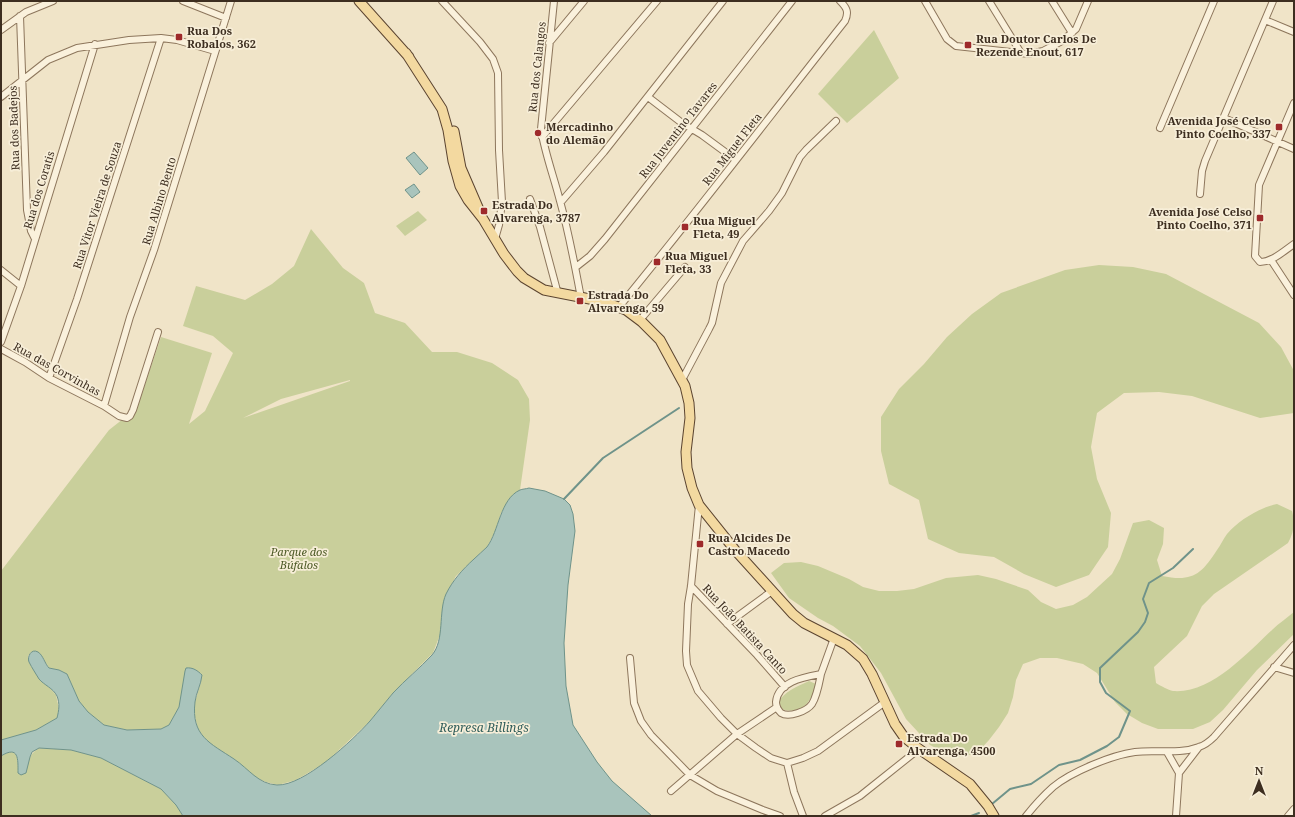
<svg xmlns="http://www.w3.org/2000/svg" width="1295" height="817" viewBox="0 0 1295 817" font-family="'Noto Serif',serif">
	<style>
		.green { fill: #c9cf9b; fill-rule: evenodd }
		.water { fill: #a9c4bc; stroke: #6f938a }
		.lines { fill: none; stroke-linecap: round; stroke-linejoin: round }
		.stream { stroke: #6f938a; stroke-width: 2 }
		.street-casing { stroke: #8d765c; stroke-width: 8 }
		.primary-casing { stroke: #5b4430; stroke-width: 11 }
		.street { stroke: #faf1dc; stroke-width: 6 }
		.primary { stroke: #f3d9a0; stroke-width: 9 }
		.poi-dot { fill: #9e2a2b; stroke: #f7eed8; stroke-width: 1.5 }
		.labels { text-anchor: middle; stroke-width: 3.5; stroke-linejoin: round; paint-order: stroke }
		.poi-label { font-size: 11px; font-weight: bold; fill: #3d2e20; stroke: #f7eed8; text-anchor: start }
		.street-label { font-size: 11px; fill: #3d2e20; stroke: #f7eed8 }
		.park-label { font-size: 11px; font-style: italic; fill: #4d5a26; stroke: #f7eed8 }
		.water-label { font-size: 12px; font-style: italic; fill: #2f5d5a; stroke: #f7eed8 }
	</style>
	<rect width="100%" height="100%" fill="#f0e4c8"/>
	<path class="green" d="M874,30l25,48 -52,45 -29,-29z
		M418,211l9,9 -22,16 -9,-10z
		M311,229l32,39 21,15 11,30 30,10 27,29h25l35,11 26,17 11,19 1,21 -10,70 -9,8 -10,15 -6,19 -8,15 -31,29 -10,19 -4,16 -1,21 -8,21 -41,41 -22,27 -45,42 -29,17 -18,5 -12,-3 -12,-5 -17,-16 -30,-19 -9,-13 -3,-12v-15l6,-20 -19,12 -3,13 -10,18 -8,4 -34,1 -23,-5 -16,-13 -9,-11 -12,-27 -8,-4 -10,-2 -8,-13 -10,-3 -3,4 2,8 10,15 10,9 6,7 3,14 -2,9 -21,12 -35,10v-169l108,-141 28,-22 24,-71 51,16 -23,71 16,-13 28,-58 -20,-17 -30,-10 13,-40 49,14 27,-16 22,-18zM350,380v1l-107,37 38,-19z
		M1099,265l34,2 33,7 93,49 22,24 13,24v42l-34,5 -68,-22 -33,-4 -35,1 -27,20 -6,34 6,32 14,34 -3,34 -19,28 -33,12 -32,-13 -30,-17 -35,-4 -31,-14 -9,-39 -30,-16 -8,-33v-34l18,-28 25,-25 23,-27 25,-23 29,-21 64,-23z
		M1277,504l15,7c3,11 2,22 -4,32l-74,51 -12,12 -15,30 -33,31 2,16c5,3 12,7 17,8 38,3 74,-38 99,-61 7,-7 15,-12 22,-18v22l-37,36 -34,40 -13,12 -17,7h-35l-16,-6 -15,-9 -12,-12 -18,-29 -14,-9 -26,-6h-17l-17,6 -7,16 -3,17 -5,16 -9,14 -10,13 -12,13 -16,4 -16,-4 -15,-8 -24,-26 -25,-46 -21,-27 -27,-20 -15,-8 -29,-20 -18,-25 13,-10 17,-1 17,4 31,13 14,8 16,4h18l17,-2 32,-11 32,-3 18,4 32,11 13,12 15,7 17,-4 14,-8 25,-23 8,-15 13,-36 16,-3 15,8 -1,16 -6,16 5,16c30,6 39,-1 55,-26 4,-5 6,-11 10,-16 12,-14 32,-26 50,-30z
		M809,681l7,3c-2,5 -3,11 -6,15 -6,12 -20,14 -31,9l-1,-5c5,-11 20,-17 31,-22z
		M39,748l32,2 30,8 60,31 15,16 7,11h-182v-60c18,-11 17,3 17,17h8c3,-12 2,-18 13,-25z"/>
	<path class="water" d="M414,152l14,16 -8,7 -14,-17z
		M414,184l6,8 -8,6 -7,-8z
		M529,488l16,3 19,8 6,6 3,9 2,17 -7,54 -4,58 2,43 7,39 24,37 15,19 40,35h-469l-7,-11 -15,-16 -60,-31 -30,-8 -32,-2 -7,4 -2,5 -4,16 -5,2 -3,-2c0,-14 1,-28 -17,-17v-16l35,-10 21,-12c2,-8 3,-14 0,-22 -4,-8 -13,-11 -18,-17 -3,-5 -7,-11 -10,-17 -2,-5 2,-14 9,-10 5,3 7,12 11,16l10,2 8,4 12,27 9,11 16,13 23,5 34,-1 8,-4 10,-18 6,-36 1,-3c7,-1 12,3 16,7 -1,10 -6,18 -7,27 -4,34 15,41 39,57 15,10 24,25 43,26 27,1 76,-45 93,-64 8,-9 15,-19 23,-28 12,-13 27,-25 39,-38 13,-15 6,-43 14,-61 7,-14 16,-24 28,-35 4,-4 9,-8 13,-12 12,-16 13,-48 33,-57 2,-1 6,-1 9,-2z"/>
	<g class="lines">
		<path class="stream" d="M564,499l39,-41 76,-50
			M992,804l18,-15 21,-5 28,-19 21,-5 27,-14 12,-9 11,-26 -24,-18 -6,-11v-14l38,-36 7,-10 3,-9 -5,-14 6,-16 24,-15 20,-19
			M971,816l8,-3"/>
		<g class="street-casing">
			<path id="street" d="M183,1l43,17
				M442,1l38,41 13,17 5,14 1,77 3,52 -3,23 -4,14
				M554,1l-13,128c4,25 13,48 19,72 9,32 15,65 21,97
				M925,1l22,38 9,7 73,8 14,-3 19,-10 14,-12 12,-28
				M989,1l32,52
				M1052,1l20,32
				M20,16l7,194 4,21 4,8
				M1265,20l29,12
				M1,30l25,-18 27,-11
				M549,43l35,-42
				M1,97l47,-37 29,-12 52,-8 32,-2 16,2 38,11
				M648,97l34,26 20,12 34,25
				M1294,103l-35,82 -4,71 5,6c12,0 24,-11 34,-18
				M1224,118l70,31
				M1160,128l54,-127
				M542,137l115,-136
				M1200,194l2,-23 3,-10 68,-160
				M530,199l10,28 18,67
				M561,202l43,-50 119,-151
				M1271,260l23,35
				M576,267l14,-11 15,-17 187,-238
				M1,270l20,16
				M619,307c77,-94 151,-191 226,-286 4,-9 2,-13 -5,-20
				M640,320l45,-53
				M1,342l20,-56 74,-242
				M1,349l24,13 24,16 55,28 15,10 8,2 3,-2 3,-6 25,-78
				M49,378l28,-79 84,-261
				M682,380l27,-51 3,-6 9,-40 22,-42 26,-30 13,-18 18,-36 6,-7 30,-29
				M104,406l26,-89 24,-67 77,-249
				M699,505l-8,81 -3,18 -2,47 1,14 11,26 23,27 16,16 19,14 15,10 16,5 16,-5 15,-7 67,-49
				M691,586l66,69 28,32
				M727,624l45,-33
				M630,658l4,45 7,18 10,14 39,40 27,16 46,19 17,6
				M1274,667l20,6
				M821,674c-2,10 -4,22 -9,30 -5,7 -23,14 -31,9 -3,-3 -5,-8 -5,-11 2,-21 29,-25 45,-28z
				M821,674l13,-36
				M1167,752l12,21
				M787,763l7,29 9,24
				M671,791l66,-57 40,-27
				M825,816l35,-20 59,-47
				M1026,816c8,-10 17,-20 27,-29 18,-15 59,-32 82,-35 21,-3 43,3 64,-5 6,-2 11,-6 15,-10l80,-92
				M1176,816l3,-43 20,-26
				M1288,816l6,-7"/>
		</g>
		<g class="primary-casing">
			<path id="primary" d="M359,1l50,56
				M406,53l36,56 6,21 5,31 7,25 8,14 15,19 21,35 13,17 7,7 20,12 61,12 21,8 16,12 18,18 25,46 4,17 1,15 -4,34 1,16 5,20 7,17 36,45 58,64 11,9 43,22 16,14 9,15 23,50 9,13 15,12 51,35 18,22 6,10
				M454,131l7,37 19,44"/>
		</g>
		<use href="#street" class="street"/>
		<use href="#primary" class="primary"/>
	</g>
	<g class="poi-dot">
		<rect x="175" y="33" width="8" height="8" rx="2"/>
		<rect x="964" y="41" width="8" height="8" rx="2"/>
		<rect x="1275" y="123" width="8" height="8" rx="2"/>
		<circle cx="538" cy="133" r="4"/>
		<rect x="480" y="207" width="8" height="8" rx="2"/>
		<rect x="1256" y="214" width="8" height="8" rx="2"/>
		<rect x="681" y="223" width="8" height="8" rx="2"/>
		<rect x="653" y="258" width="8" height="8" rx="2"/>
		<rect x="576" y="297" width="8" height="8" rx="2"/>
		<rect x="696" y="540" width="8" height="8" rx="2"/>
		<rect x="895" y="740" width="8" height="8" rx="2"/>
	</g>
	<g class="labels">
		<g class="poi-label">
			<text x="187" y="35">Rua Dos<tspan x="187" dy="13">Robalos, 362</tspan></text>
			<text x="976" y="43">Rua Doutor Carlos De<tspan x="976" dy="13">Rezende Enout, 617</tspan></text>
			<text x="1271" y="125" text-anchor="end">Avenida José Celso<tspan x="1271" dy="13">Pinto Coelho, 337</tspan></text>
			<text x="546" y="131">Mercadinho<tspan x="546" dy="13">do Alemão</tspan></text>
			<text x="492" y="209">Estrada Do<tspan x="492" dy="13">Alvarenga, 3787</tspan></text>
			<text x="1252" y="216" text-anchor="end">Avenida José Celso<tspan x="1252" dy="13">Pinto Coelho, 371</tspan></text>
			<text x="693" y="225">Rua Miguel<tspan x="693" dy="13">Fleta, 49</tspan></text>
			<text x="665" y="260">Rua Miguel<tspan x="665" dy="13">Fleta, 33</tspan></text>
			<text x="588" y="299">Estrada Do<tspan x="588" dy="13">Alvarenga, 59</tspan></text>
			<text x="708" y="542">Rua Alcides De<tspan x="708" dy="13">Castro Macedo</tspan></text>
			<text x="907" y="742">Estrada Do<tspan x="907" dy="13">Alvarenga, 4500</tspan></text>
		</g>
		<g class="street-label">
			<text transform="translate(537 67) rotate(-84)" y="4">Rua dos Calangos</text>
			<text transform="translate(14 128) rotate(-92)" y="4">Rua dos Badejos</text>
			<text transform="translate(678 130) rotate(-52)" y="4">Rua Juventino Tavares</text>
			<text transform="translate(732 149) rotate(-52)" y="4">Rua Miguel Fleta</text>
			<text transform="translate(39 190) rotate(-73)" y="4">Rua dos Coratis</text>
			<text transform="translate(159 201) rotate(-73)" y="4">Rua Albino Bento</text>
			<text transform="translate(97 205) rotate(-72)" y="4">Rua Vitor Vieira de Souza</text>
			<text transform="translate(57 369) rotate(29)" y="4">Rua das Corvinhas</text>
			<text transform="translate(745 629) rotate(47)" y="4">Rua João Batista Canto</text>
		</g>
		<g class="park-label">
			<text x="299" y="556">Parque dos<tspan x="299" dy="13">Búfalos</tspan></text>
		</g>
		<g class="water-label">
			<text x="484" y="732">Represa Billings</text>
		</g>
	</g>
	<rect width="1295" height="817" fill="none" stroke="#3d2e20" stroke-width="4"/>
	<g transform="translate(1259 781)" stroke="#f7eed8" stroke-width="3" paint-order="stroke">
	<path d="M0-3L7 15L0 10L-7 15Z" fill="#3d2e20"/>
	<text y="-6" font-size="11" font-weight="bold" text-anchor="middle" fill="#3d2e20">N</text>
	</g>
</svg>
